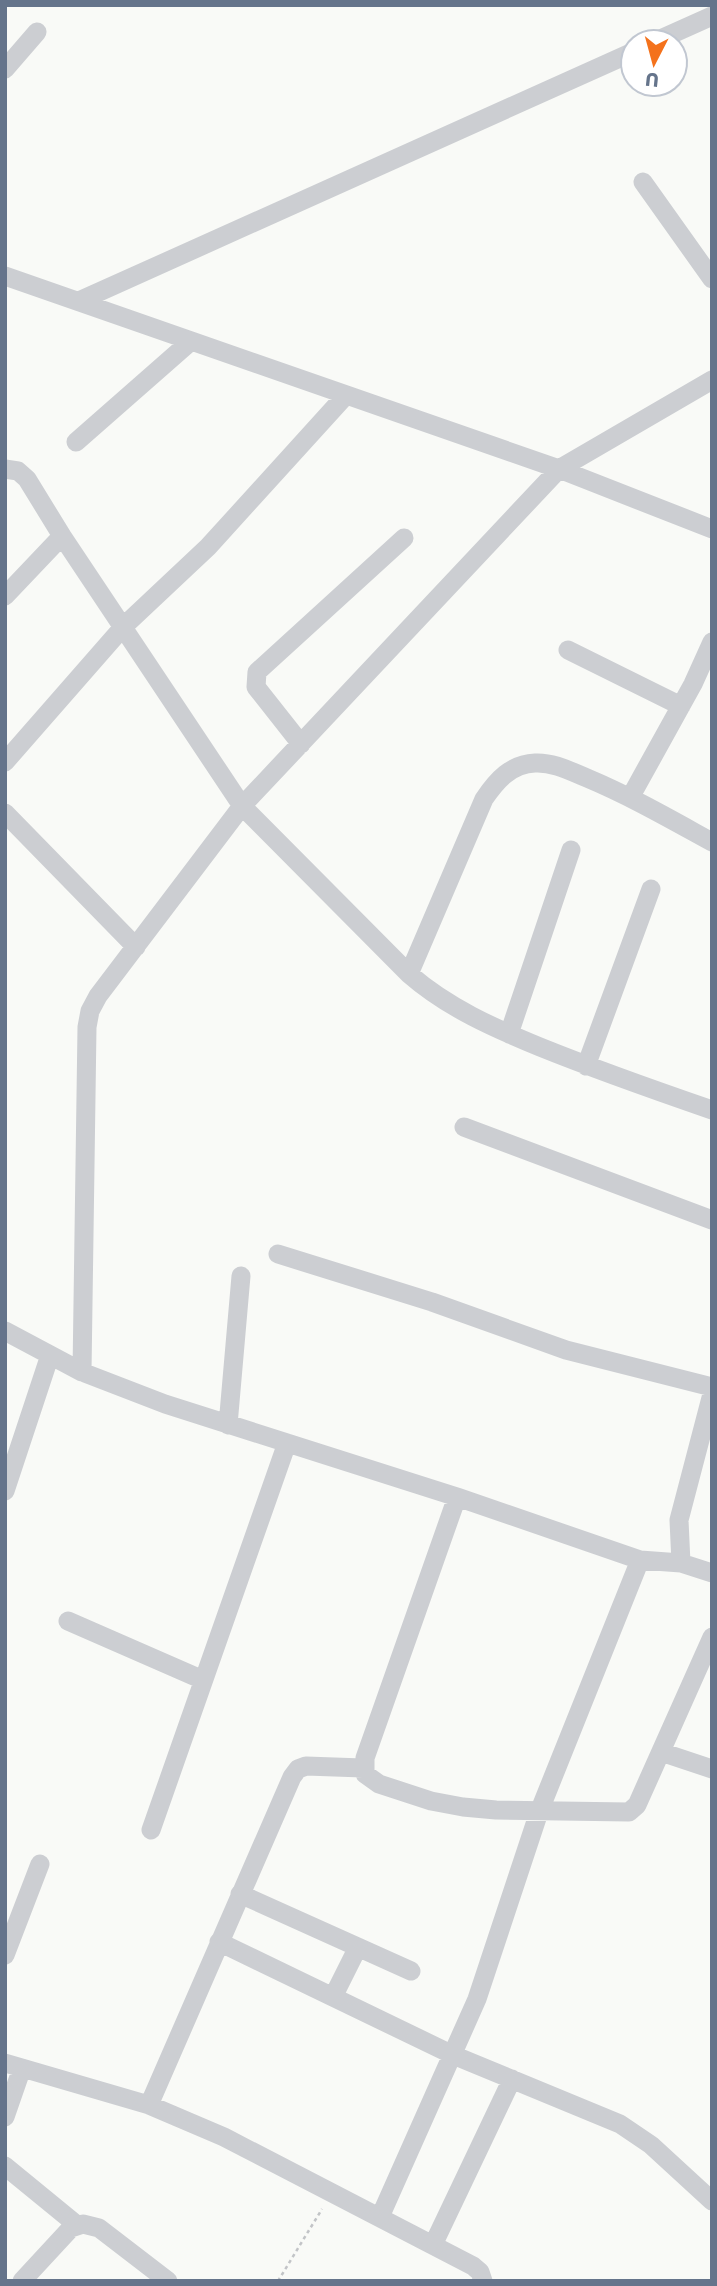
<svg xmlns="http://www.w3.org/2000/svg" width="717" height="2286" viewBox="0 0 717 2286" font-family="Poppins,sans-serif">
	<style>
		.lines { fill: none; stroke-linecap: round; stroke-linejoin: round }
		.path { stroke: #c2c4c7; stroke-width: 2.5; stroke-dasharray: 3.5 3.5; stroke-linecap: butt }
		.street { stroke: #ccced2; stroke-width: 19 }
	</style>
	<rect width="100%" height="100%" fill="#f9faf7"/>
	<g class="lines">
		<path class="path" d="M278,2281l44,-72"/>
		<path class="street" d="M654,42l58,-26
			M5,69l32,-37
			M643,182l69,97
			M5,276l554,193 153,60
			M79,301l554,-249
			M76,442l115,-101
			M5,469l13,2 9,8 35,57 180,270 167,168c39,34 85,54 131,73 57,23 114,43 172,63
			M5,596l57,-60
			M568,650l113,56
			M301,744l-45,-57 1,-15 147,-134
			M5,762l119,-136 84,-79 138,-152
			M631,796l62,-112 19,-42
			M5,813l131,134
			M409,974l75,-175c13,-19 27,-35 51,-36 18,-1 35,8 52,15 43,18 83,41 125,64
			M509,1034l62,-184
			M586,1066l65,-177
			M464,1127l248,93
			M278,1254l154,48 134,48 146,37
			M5,1331l77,41 83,32 292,93 183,63 41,3 31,10
			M82,1372l5,-345 3,-16 8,-15 144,-190 317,-337 153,-89
			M228,1425l13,-149
			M5,1491l45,-136
			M457,1497l-92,261v16l14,10 52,17 32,6 33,3 133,2 8,-7 75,-168
			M681,1563l-2,-43 33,-126
			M68,1621l135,59
			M661,1752l51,17
			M151,1830l136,-387
			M240,1894l171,77
			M219,1942l234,113 167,69 31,21 61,56
			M5,1955l35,-91
			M333,1997l25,-50
			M5,2063l144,42 75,32 249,129 7,6 3,9
			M149,2105l143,-328 6,-8 8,-3 57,2
			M5,2117l17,-49
			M5,2166l72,59
			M380,2217l97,-218 62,-187 101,-252
			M433,2245l79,-166
			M22,2281l49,-53 12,-4 16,4 69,53"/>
	</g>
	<rect width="717" height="2286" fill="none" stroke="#65748b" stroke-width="14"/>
	<g transform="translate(654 63) rotate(186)"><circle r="33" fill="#ffffff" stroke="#c1c7d1" stroke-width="2"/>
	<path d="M0-5L12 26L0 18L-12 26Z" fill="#f4721c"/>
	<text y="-10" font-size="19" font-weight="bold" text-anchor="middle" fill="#65748b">U</text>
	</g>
</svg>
